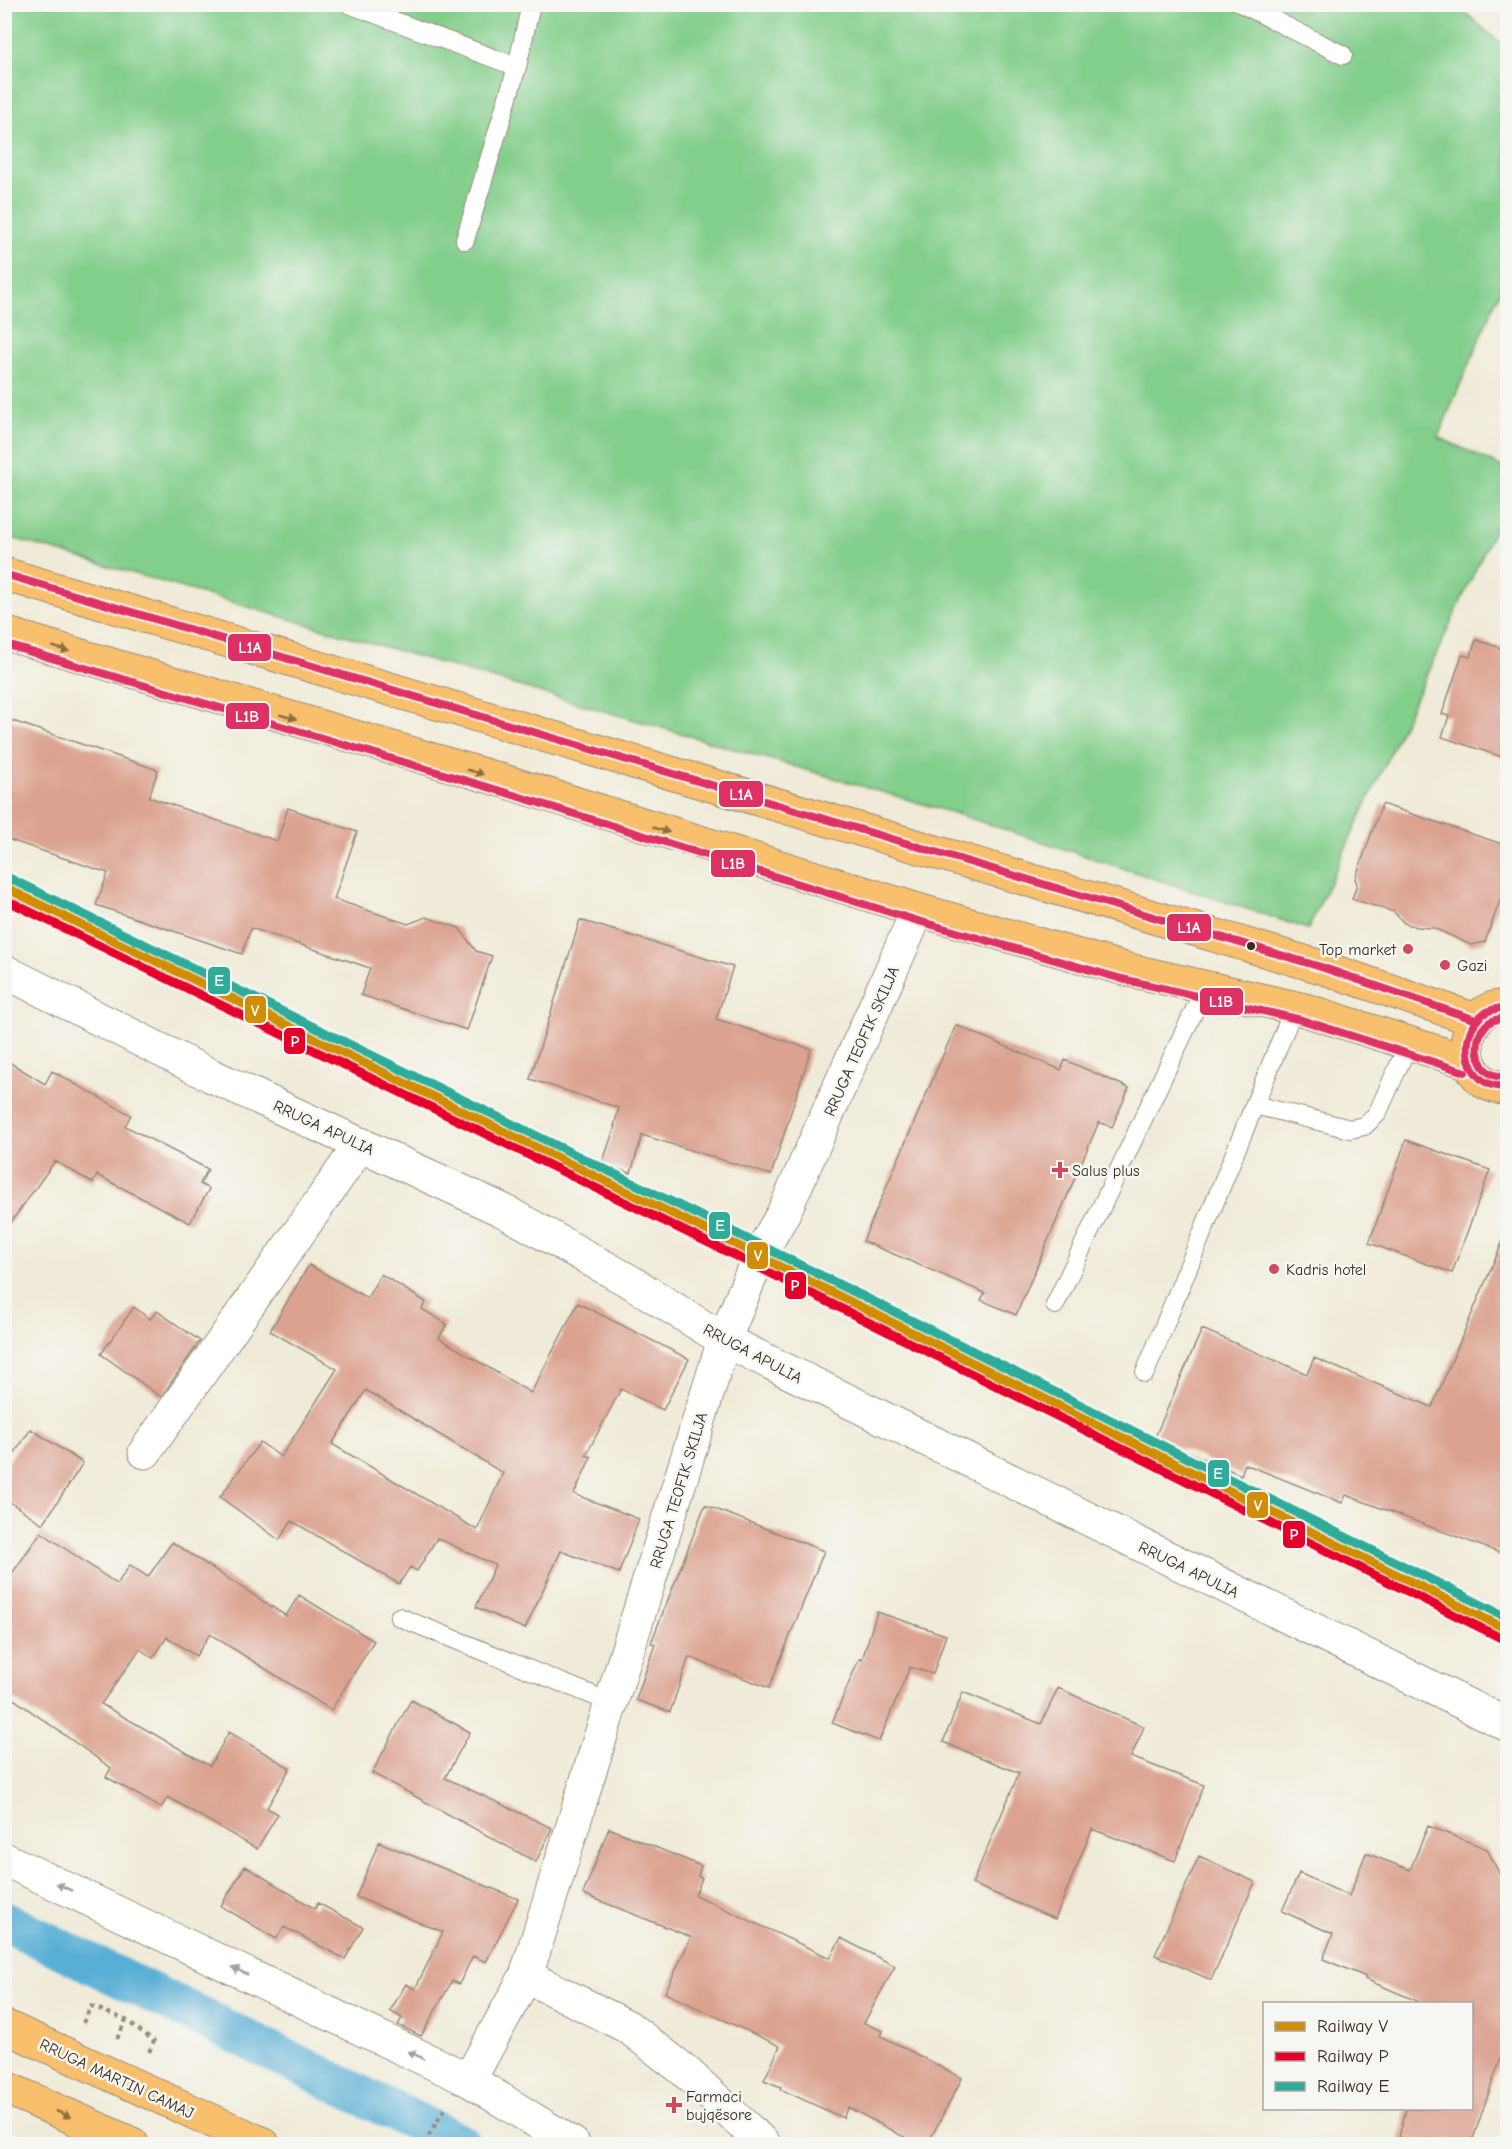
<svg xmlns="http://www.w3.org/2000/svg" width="1512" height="2149" viewBox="0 0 1512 2149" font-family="'Comic Neue',sans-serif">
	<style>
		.green { fill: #82ce8b; stroke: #5e7c54; stroke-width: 1.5 }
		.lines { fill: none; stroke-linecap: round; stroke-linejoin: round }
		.canal { stroke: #59afd5; stroke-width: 40 }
		.building { fill: #dba290; fill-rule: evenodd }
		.service-casing { stroke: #968a7b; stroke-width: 20 }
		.minor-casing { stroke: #968a7b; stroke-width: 35 }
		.tertiary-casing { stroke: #968a7b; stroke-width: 35 }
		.primary-casing { stroke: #968a7b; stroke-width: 35 }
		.trunk-casing { stroke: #968a7b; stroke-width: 35 }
		.path { stroke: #968a7b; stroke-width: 4; stroke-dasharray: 4.5 4.5; stroke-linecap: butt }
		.service { stroke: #fff; stroke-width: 18 }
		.minor { stroke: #fff; stroke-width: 33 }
		.tertiary { stroke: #fff; stroke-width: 33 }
		.primary { stroke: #f8bf6c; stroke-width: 33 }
		.trunk { stroke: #f8bf6c; stroke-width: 33 }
		.bus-1-casing { stroke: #f6f6f2; stroke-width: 12 }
		.bus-2-casing { stroke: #f6f6f2; stroke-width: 12 }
		.bus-1 { stroke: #de3163; stroke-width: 8 }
		.bus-2 { stroke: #de3163; stroke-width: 8 }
		.rail-1-casing { stroke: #f6f6f2; stroke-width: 14 }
		.rail-2-casing { stroke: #f6f6f2; stroke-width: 14 }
		.rail-3-casing { stroke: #f6f6f2; stroke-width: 14 }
		.rail-1 { stroke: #d18d06; stroke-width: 9 }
		.rail-2 { stroke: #e4002b; stroke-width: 9 }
		.rail-3 { stroke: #2eac99; stroke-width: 9 }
		.oneway { fill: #906d41 }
		.oneway2 { fill: #a79f9a }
		.bus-dot { fill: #3b2a1e; stroke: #f6f6f2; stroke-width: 2 }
		.poi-dot { fill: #d1495b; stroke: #f6f6f2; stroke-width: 2 }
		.labels { text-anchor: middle; stroke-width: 5; stroke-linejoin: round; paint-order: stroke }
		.poi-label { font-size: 16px; fill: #3b2a1e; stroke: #f6f6f2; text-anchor: start }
		.street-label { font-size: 16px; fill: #3b2a1e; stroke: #f6f6f2 }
		.line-badge { stroke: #f6f6f2; stroke-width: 2 }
		.badge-label { font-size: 16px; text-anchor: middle; font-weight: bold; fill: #fff }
	</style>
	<rect width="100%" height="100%" fill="#f6f6f2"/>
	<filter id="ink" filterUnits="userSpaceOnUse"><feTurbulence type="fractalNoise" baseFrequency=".0167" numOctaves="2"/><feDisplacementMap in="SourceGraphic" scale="12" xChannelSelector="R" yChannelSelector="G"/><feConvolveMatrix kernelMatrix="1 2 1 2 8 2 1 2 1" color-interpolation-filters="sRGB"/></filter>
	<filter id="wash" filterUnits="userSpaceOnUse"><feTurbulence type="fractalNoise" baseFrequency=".008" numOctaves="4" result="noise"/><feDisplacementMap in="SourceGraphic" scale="24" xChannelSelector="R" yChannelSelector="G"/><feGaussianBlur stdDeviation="1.35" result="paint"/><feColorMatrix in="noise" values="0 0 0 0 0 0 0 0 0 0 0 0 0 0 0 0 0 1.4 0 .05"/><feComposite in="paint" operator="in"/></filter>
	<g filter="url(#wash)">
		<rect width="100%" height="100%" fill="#f0ebd8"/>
		<path class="green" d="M4,5h1453l50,44 1,223 -70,165 69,32v33l-199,427 -351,-115 -952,-278z"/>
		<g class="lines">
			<path class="canal" d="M4,1921l457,223"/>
		</g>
		<g id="blocks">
			<path class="building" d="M1476,640l32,10v109l-66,-22 7,-21 -7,-2 20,-59 8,2z
				M10,720l148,50 -9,27 128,44 11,-33 69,24 -23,67 74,25 18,-7 33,11 17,23 16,5 -25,74 -106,-35 9,-27 -119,-40 -9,26 -146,-49 12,-32 -104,-35v-102z
				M1382,804l126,42v32l-23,64 -14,3 -37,-17 -17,-1 -13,-4 -10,-11 -42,-13 5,-15 -2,-5z
				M580,920l153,47 -17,52 95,30 -40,126 -129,-40 -11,38 -29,-9 13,-38h-1l5,-18 -89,-29z
				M956,1025l105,45 4,-10 64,28 -17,39 -13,-5 -83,193 -35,-15 4,-7 -122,-52z
				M4,1059l41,25 7,-13 79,44 -6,11 83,43 -8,15 9,5 -19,34 -93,-48 -4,8 -38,-22 -51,71z
				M1406,1140l84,30 -38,103 -83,-30z
				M1508,1229v327l-162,-61 -4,8 -97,-39 -4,11 -86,-38 47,-108 105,45 7,-16 118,49z
				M309,1265l58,33 14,-24 45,28 -4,7 25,15 -8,14 92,55 47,-90 111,56 -26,51 -42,-21 -35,66 5,2 -17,37 65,25 -20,54 -58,-22 -36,78 -49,-22 19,-42 -58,-27 -20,33 -7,-4 -11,17 -107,-63 -13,19 -59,-43 40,-55 21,15 56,-88 -67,-38zM366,1390l137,83 -26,57 -145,-86z
				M134,1307l16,12 7,-8 43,30 -39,56 -60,-43z
				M31,1429l52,34 -40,61 -39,-26v-30z
				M705,1505l119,46 -55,137 -80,-31 -19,55 -34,-12 19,-56 -4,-1z
				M41,1532l76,52 13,-19 18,12 24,-35 114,74 13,-21 75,46 -43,69 -121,-76 -14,22 -29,-19 -14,21 -13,-9 -39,55 109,62 19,-34 61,36 -23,40 11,6 -21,35 -89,-52 -7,11 -55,-31 5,-9 -107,-76v-107z
				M877,1612l69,23 -13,39 -23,-7 -31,74 -47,-18 27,-64 3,1z
				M1058,1688l86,39 -13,30 73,28 -29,76 -83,-32 -37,90 -83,-35 47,-111 -76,-31 20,-50 78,32z
				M411,1700l59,32 -25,46 107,50 -16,34 -164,-89z
				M1428,1826l59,23 21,42v145l-37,109h-74l9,-36h66v-105h-48l-59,-25 1,-2 -43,-18 10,-25 -51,-23 17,-38 50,23 17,-43 44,17z
				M609,1828l92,38 -3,10 4,2 -7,17 135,63 11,-20 54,28 -31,57 19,8 -2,5 81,42 -35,67h-8l-71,-38 -5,11 -63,-29 1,-2 -17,-7 16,-34 -115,-53 26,-56 -108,-43z
				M379,1842l139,57 -32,63 -13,-6 -14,28 -7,-3 -31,55 -23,-11 4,-7 -12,-7 16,-27 9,5 28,-57 -87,-35z
				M1199,1856l56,26 -44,98 -56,-25z
				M245,1866l70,43 3,-6 45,24 -18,32 -61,-32 -8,12 -55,-33z"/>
		</g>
	</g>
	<g filter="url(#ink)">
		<use href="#blocks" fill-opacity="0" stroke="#968a7b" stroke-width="1.5"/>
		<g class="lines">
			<g class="service-casing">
				<path id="service" d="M349,4l168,63
					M1242,4l101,51
					M465,240l52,-173 14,-63
					M1255,1105l95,24 14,-3 13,-12 32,-71
					M1055,1305l150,-317
					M1145,1373l149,-365
					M399,1617l213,86"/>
			</g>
			<g class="minor-casing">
				<path id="minor" d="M4,971l206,104 292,135 129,72 93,58 784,385
					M145,1452l216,-308
					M526,1976l102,51 57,44 79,73"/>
			</g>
			<g class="tertiary-casing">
				<path id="tertiary" d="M4,1859l465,221 104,64
					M469,2080l57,-104 198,-636 35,-84 25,-44 134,-302"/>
			</g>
			<g class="primary-casing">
				<path id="primary" d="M4,574l1317,393 155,53
					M4,633l490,145 424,132 207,59 180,41 163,52
					M1508,1007c-52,-4 -57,81 0,81"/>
			</g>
			<g class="trunk-casing">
				<path id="trunk" d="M4,2026l259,118
					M4,2087l128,57"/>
			</g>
			<path class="path" d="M83,2023l8,-17 35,14 28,21 -5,11
				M117,2039l9,-19
				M424,2144l21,-36"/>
			<use href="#service" class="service"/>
			<use href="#minor" class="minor"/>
			<use href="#tertiary" class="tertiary"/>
			<use href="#primary" class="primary"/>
			<use href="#trunk" class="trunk"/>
			<g class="bus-1-casing">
				<path id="bus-1" d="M4,574l1317,393 155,53
					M1508,1007c-12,2 -23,3 -30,12 -17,19 -13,54 11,65 5,2 13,3 19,4"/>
			</g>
			<g class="bus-2-casing">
				<path id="bus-2" d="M4,644l487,144 424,132 207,59 180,41 163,52
					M1507,1078c-4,-1 -10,-2 -14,-3 -18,-8 -20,-36 -7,-50 6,-6 14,-6 22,-7"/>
			</g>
			<use href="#bus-1" class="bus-1"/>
			<use href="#bus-2" class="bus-2"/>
			<g class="rail-1-casing">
				<path id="rail-1" d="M4,887l755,369 749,374"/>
			</g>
			<g class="rail-2-casing">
				<path id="rail-2" d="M4,899l750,366 749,374"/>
			</g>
			<g class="rail-3-casing">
				<path id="rail-3" d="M9,878l755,369 744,371"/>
			</g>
			<use href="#rail-1" class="rail-1"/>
			<use href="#rail-2" class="rail-2"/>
			<use href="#rail-3" class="rail-3"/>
		</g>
		<defs><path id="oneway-solid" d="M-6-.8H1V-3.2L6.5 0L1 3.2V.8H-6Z" transform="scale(1.5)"/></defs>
		<g class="oneway">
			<use href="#oneway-solid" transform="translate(61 649) rotate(16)"/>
			<use href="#oneway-solid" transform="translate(288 717) rotate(16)"/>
			<use href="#oneway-solid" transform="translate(475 772) rotate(16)"/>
			<use href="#oneway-solid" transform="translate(661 830) rotate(17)"/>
			<use href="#oneway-solid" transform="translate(63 2114) rotate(24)"/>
		</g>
		<g class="oneway2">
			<use href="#oneway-solid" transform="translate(64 1887) rotate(-155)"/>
			<use href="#oneway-solid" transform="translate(240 1971) rotate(-155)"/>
			<use href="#oneway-solid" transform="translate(416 2055) rotate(-155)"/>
		</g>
	</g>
	<circle class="bus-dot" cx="1251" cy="946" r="5"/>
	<g class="poi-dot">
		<circle cx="1408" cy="949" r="6"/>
		<circle cx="1445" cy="965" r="6"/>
		<path d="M1057 1161h6v6h6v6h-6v6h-6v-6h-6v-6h6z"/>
		<circle cx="1274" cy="1269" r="6"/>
		<path d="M671 2096h6v6h6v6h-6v6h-6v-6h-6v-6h6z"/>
	</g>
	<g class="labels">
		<g class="poi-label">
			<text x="1396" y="955" text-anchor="end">Top market</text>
			<text x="1457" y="971">Gazi</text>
			<text x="1072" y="1176">Salus plus</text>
			<text x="1286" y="1275">Kadris hotel</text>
			<text x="686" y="2102">Farmaci<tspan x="686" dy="18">bujqësore</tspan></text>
		</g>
		<g class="street-label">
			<text transform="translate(861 1041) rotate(-66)" y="6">RRUGA TEOFIK SKILJA</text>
			<text transform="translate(324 1127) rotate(25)" y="6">RRUGA APULIA</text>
			<text transform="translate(753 1353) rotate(28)" y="6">RRUGA APULIA</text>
			<text transform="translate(678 1490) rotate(-73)" y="6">RRUGA TEOFIK SKILJA</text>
			<text transform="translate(1189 1569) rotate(26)" y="6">RRUGA APULIA</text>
			<text transform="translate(117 2078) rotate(25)" y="6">RRUGA MARTIN CAMAJ</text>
		</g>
	</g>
	<g class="line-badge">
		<rect x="227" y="633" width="45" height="29" rx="6" fill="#de3163"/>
		<rect x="225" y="702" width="45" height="28" rx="6" fill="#de3163"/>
		<rect x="718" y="780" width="46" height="28" rx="6" fill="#de3163"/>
		<rect x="710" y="849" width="46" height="29" rx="6" fill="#de3163"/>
		<rect x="1166" y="913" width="46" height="29" rx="6" fill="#de3163"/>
		<rect x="207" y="966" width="24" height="29" rx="6" fill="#2eac99"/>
		<rect x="1199" y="987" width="45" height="29" rx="6" fill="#de3163"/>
		<rect x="244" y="995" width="23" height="29" rx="6" fill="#d18d06"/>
		<rect x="283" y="1027" width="23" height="28" rx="6" fill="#e4002b"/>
		<rect x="708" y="1211" width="23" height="29" rx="6" fill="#2eac99"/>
		<rect x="746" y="1241" width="23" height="29" rx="6" fill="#d18d06"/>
		<rect x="784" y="1271" width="23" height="29" rx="6" fill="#e4002b"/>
		<rect x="1207" y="1459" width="23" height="29" rx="6" fill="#2eac99"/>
		<rect x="1246" y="1491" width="23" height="28" rx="6" fill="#d18d06"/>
		<rect x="1282" y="1520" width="24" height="29" rx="6" fill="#e4002b"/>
	</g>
	<g class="badge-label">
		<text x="250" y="653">L1A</text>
		<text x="247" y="722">L1B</text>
		<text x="741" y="800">L1A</text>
		<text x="733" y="869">L1B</text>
		<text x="1189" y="933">L1A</text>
		<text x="219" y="986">E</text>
		<text x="1221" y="1007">L1B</text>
		<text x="255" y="1016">V</text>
		<text x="295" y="1047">P</text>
		<text x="720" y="1231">E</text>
		<text x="758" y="1261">V</text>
		<text x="795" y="1291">P</text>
		<text x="1218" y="1479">E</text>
		<text x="1258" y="1511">V</text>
		<text x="1294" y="1540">P</text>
	</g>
	<rect width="1512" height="2149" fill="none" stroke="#f6f6f2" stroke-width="24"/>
	<rect x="1263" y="2002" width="210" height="108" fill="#f6f6f2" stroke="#aba49d" stroke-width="1.5"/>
	<rect x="1275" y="2022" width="30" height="9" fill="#d18d06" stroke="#aba49d" stroke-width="1.5"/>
	<text x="1317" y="2032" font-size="18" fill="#3b2a1e">Railway V</text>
	<rect x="1275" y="2052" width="30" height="9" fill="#e4002b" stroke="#aba49d" stroke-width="1.5"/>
	<text x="1317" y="2062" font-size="18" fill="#3b2a1e">Railway P</text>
	<rect x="1275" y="2082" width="30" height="9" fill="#2eac99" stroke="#aba49d" stroke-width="1.5"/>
	<text x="1317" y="2092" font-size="18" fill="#3b2a1e">Railway E</text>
</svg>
